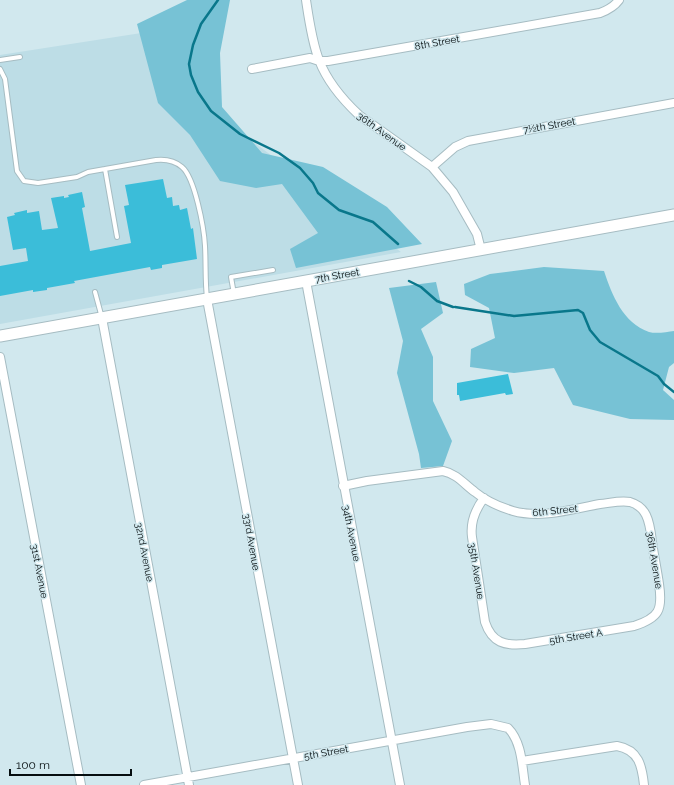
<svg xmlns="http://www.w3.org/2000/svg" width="674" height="785" viewBox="0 0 674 785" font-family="Raleway,sans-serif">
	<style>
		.built { fill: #bddde6 }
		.green { fill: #77c2d5 }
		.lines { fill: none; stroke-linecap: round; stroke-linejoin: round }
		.stream { stroke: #09778b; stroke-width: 2.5 }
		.building { fill: #3bbdd9 }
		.lane-casing { stroke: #a6bcc2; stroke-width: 6 }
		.street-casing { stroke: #a6bcc2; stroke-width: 10 }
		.secondary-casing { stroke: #a6bcc2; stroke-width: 13 }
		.lane { stroke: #fff; stroke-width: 4 }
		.street { stroke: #fff; stroke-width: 8 }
		.secondary { stroke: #fff; stroke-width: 11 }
		.labels { text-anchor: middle; stroke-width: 3; stroke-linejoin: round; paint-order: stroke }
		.street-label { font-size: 10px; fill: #060e10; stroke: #d1e8ee }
	</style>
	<rect width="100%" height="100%" fill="#d1e8ee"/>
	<path class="built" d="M199,24l-22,61 224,167 -401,72v-269z"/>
	<path class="green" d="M187,0h43l-10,53 2,54 40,46 61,14 64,40 35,37 -126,24 -6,-19 28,-16 -36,-49 -26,4 -36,-7 -30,-46 -32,-32 -21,-79z
		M544,267l60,4c8,24 19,52 45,61 7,2 18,0 25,-1v32l-5,4 -6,23 11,10v20l-44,-1 -57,-14 -19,-37 -40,5 -44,-6 1,-18 24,-11 -6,-30 -24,-13 -1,-11 26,-10z
		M436,282l7,31 -22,16 12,28v44l19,40 -9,25 -22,2 -2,-14 -22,-81 6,-32 -14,-53z"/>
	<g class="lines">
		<path class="stream" d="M218,0l-17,24 -8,21 -4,19 2,11 7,17 13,19 29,23 39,19 21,15 13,15 5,10 21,17 34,12 25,22
			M409,281l12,6 16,14 16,6
			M455,307l59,9 64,-6 5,3 7,17 10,12 58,34 6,8 10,8"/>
	</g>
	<path class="building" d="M163,179l4,19 5,-1 1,9 6,-1 1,5 7,-2 4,21 2,-1 4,31 -35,6v3l-11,2 -1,-3 -76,14 1,2 -28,5v2l-14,2v-2l-33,6v-30l28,-5 -2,-13 -13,2 -6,-33 8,-2 -1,-2 13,-3v3l12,-2 3,19 16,-2 -7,-30 13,-2v2l5,-1 -1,-2 14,-3 3,15 -3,1 8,43 41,-8 -7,-37 5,-1 -4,-20z
		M508,374l5,20 -7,1 -1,-2 -45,8 -1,-6h-2v-12z"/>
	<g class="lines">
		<g class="lane-casing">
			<path id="lane" d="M0,60l20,-3
				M0,69l5,10 12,92 7,10 14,2 39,-6 11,-5 68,-12c10,-1 18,0 26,7 13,11 22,61 23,79 1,17 0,35 2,52
				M105,169l12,68
				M95,292l7,26
				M234,294l-3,-17 42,-7"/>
		</g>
		<g class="street-casing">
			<path id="street" d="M306,0c3,20 6,42 13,60 8,21 24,40 40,55l73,52 21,25 24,42 4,16
				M252,69l58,-11 9,3h9l272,-48c8,-3 14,-6 19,-13
				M432,167l23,-20 13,-6 206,-38
				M306,281l94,504
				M207,299l91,486
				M102,318l87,467
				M0,357l81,428
				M343,486l24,-5 76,-10c14,3 21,13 32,21 11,9 25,15 38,19 28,8 60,-2 87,-7 10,-1 21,-4 30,-2 7,2 13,7 16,13 4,8 5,18 6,27 2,14 5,28 7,42 4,26 0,34 -25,42l-109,18c-20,2 -33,-1 -40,-22l-13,-85c-2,-15 3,-27 12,-39
				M522,761l95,-15c22,4 25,20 27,39
				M144,785l323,-58 24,-3 17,4c14,14 14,38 17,57"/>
		</g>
		<g class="secondary-casing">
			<path id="secondary" d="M0,336l674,-121"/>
		</g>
		<use href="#lane" class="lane"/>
		<use href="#street" class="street"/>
		<use href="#secondary" class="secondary"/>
	</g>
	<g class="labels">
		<g class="street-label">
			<text transform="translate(437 42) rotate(-10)" y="4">8th Street</text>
			<text transform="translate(549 125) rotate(-10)" y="4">7½th Street</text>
			<text transform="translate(382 131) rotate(36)" y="4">36th Avenue</text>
			<text transform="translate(337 275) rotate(-10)" y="4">7th Street</text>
			<text transform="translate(555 510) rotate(-6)" y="4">6th Street</text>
			<text transform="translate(352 533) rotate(79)" y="4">34th Avenue</text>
			<text transform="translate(252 542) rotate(80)" y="4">33rd Avenue</text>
			<text transform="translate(145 552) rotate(79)" y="4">32nd Avenue</text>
			<text transform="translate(655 560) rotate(81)" y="4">36th Avenue</text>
			<text transform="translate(40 571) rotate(79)" y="4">31st Avenue</text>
			<text transform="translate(477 571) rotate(81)" y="4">35th Avenue</text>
			<text transform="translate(576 636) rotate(-9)" y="4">5th Street A</text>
			<text transform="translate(326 752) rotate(-10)" y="4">5th Street</text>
		</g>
	</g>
	<path d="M10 769v6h121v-6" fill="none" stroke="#060e10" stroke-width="2"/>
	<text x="16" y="769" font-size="12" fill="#060e10" stroke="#d1e8ee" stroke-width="3" paint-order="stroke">100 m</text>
</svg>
